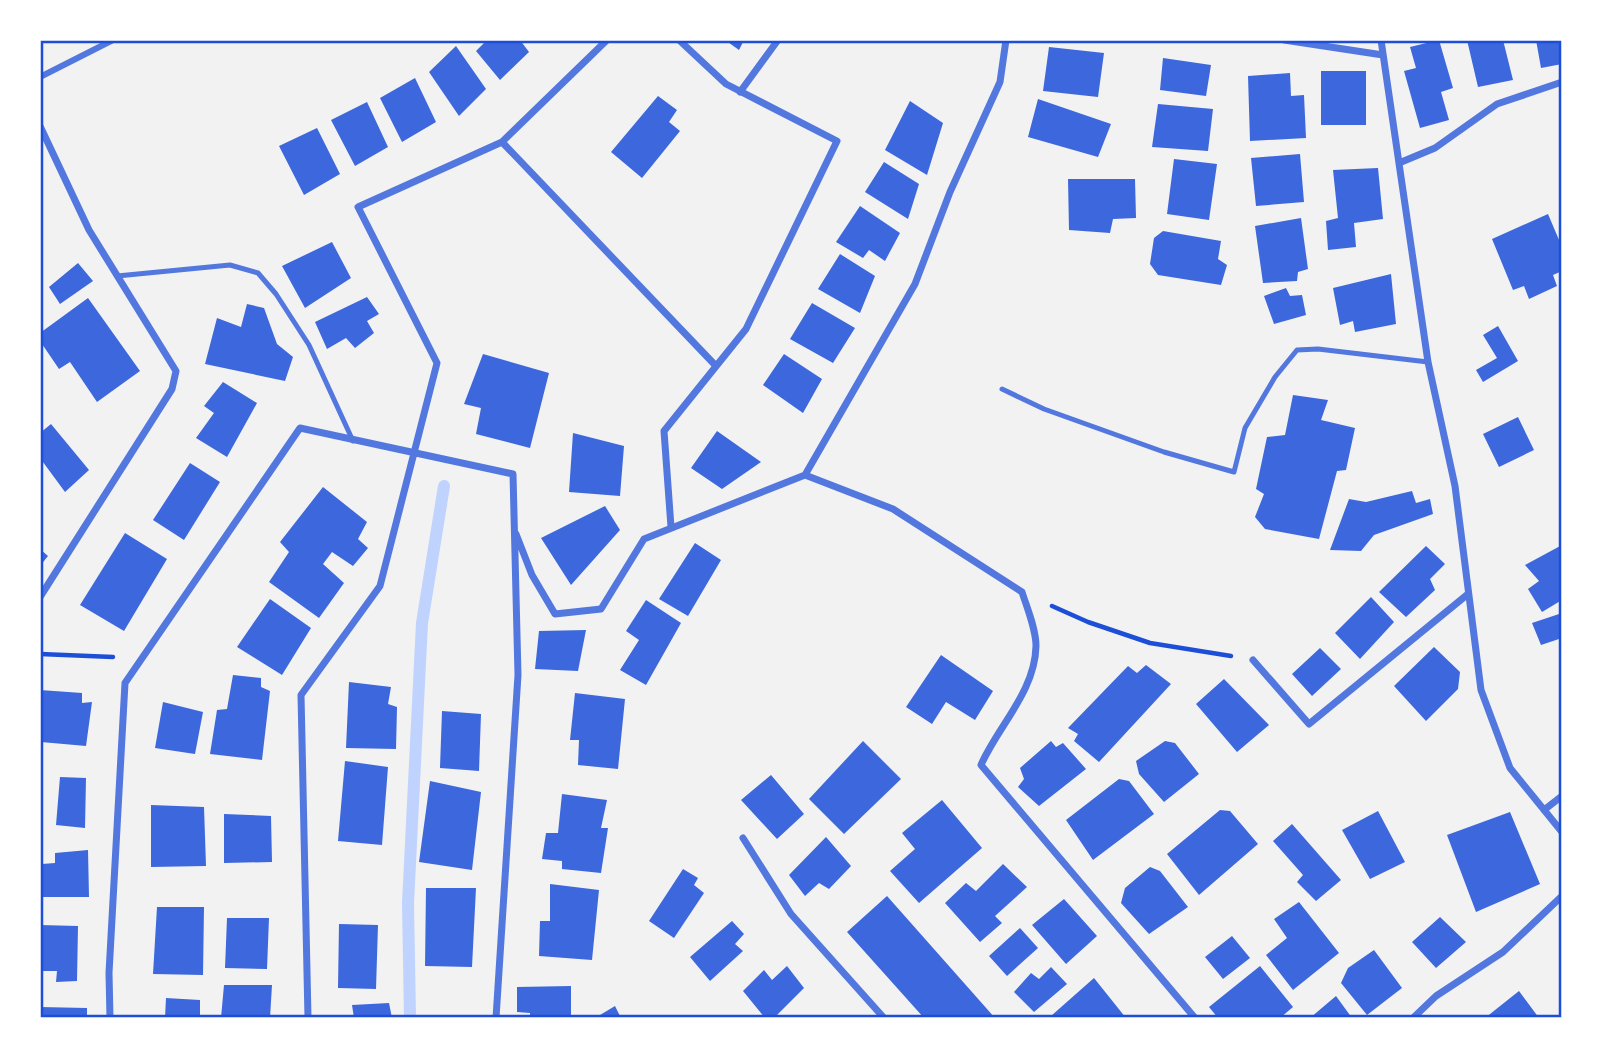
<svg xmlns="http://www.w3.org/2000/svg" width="1602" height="1058" viewBox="0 0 1602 1058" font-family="'Noto Serif',serif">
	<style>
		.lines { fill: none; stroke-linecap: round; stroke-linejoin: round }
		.stream { stroke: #bfd3fe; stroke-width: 12 }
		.building { fill: #3d67dc }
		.path { stroke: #1d4ed8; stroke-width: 4.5 }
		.service { stroke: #5277de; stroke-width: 5 }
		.pedestrian { stroke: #5277de; stroke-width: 6 }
		.minor { stroke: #5277de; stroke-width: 7 }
		.neatline { fill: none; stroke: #1d4ed8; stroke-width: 2.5 }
	</style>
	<rect width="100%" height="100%" fill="#f2f2f2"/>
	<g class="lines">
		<path class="stream" d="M410,1018l-2,-115 14,-280 22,-137"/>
	</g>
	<path class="building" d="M487,40h33l9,12 -29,28 -24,-29z
		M725,40h19l-5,10z
		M1439,40l14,48 -12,4 8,28 -29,8 -16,-57 12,-3 -6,-21z
		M1467,40h36l10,40 -35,7z
		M1536,40h26v24l-21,4z
		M456,46l30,43 -27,27 -30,-44z
		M1049,47l55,6 -6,44 -55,-6z
		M1163,58l48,7 -5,31 -46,-6z
		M1321,71h45v54h-45z
		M1290,73l1,23 13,-1 2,43 -56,3 -2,-65z
		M415,78l21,44 -34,20 -22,-44z
		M658,96l19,14 -8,12 11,9 -38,47 -31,-26z
		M1038,99l73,25 -13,33 -70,-20z
		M910,101l33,22 -16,52 -42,-25z
		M367,102l21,45 -33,19 -24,-46z
		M1158,104l55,5 -5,42 -56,-4z
		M317,128l23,46 -36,21 -25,-49z
		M1300,154l4,48 -48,4 -5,-48z
		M1174,159l43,5 -8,56 -42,-6z
		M884,162l35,22 -11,35 -43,-27z
		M1378,168l5,51 -29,4 2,24 -28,3 -2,-29 12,-3 -5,-48z
		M1068,179h67l1,39 -23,1 -3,14 -41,-3z
		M860,206l40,27 -15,28 -16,-11 -6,8 -27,-16z
		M1548,214l14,33v24l-9,4 4,11 -28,13 -5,-13 -11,4 -21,-51z
		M1301,218l7,51 -10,3 -1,9 -34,2 -8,-57z
		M1163,231l58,10 -3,18 9,6 -6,20 -63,-10 -8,-11 4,-26z
		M332,242l19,36 -46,30 -23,-42z
		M840,254l35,22 -15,37 -42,-24z
		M78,263l15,18 -33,23 -11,-17z
		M1391,274l5,50 -41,8 -2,-11 -13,4 -7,-37z
		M1286,288l4,8 12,-1 4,20 -32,9 -10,-28z
		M367,297l12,17 -12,7 7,12 -19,15 -9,-10 -19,11 -12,-27z
		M88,298l52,73 -43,31 -27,-40 -11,7 -19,-28v-8z
		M812,303l43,25 -22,35 -43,-24z
		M247,304l17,4 13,36 16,13 -8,24 -80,-17 12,-46 24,9z
		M1498,326l20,35 -35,21 -7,-12 21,-12 -14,-23z
		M483,354l66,19 -19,75 -54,-14 5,-26 -17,-4z
		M784,354l38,25 -19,34 -40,-28z
		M223,382l34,21 -30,54 -31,-19 18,-25 -10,-7z
		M1293,395l35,5 -7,20 34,8 -9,42 -9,1 -18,68 -54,-10 -10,-12 9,-23 -8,-5 11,-52 18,-2z
		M1518,417l16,33 -35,17 -16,-33z
		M51,424l38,46 -24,22 -25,-34v-25z
		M717,431l44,31 -39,27 -31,-21z
		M573,433l51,13 -4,50 -51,-4z
		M190,463l30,19 -36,58 -31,-20z
		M323,487l44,35 -9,17 10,9 -15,18 -21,-14 -9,12 21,19 -25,35 -50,-36 20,-30 -9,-10z
		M1412,491l4,12 14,-4 3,15 -59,21 -13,16 -31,-1 19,-51 17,3z
		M605,506l15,24 -49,55 -30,-47z
		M125,533l42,26 -43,72 -44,-26z
		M695,543l26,17 -33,56 -29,-17z
		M1562,545v55l-20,12 -14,-23 11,-8 -14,-16z
		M1426,546l19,18 -15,15 5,11 -29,27 -27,-25z
		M40,549l8,7 -8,10z
		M1371,597l23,25 -34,37 -25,-26z
		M270,599l41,29 -29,47 -45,-28z
		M646,600l35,23 -35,62 -26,-15 19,-30 -13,-9z
		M1559,614l3,24 -21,7 -9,-22z
		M586,630l-8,41 -43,-2 4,-38z
		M1434,647l26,25 -2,17 -32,32 -32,-35z
		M1320,648l21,21 -29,27 -20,-22z
		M941,655l52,36 -18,29 -29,-18 -14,22 -26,-17z
		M1146,665l25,19 -72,78 -25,-21 4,-7 -10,-6 60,-62 9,7z
		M233,675l28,3v9l9,4 -8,69 -52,-6 7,-44 10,-1z
		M1224,679l45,46 -32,27 -41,-48z
		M349,682l42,5 -3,17 9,3 -1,42 -50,-1z
		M40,690l42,3v10l10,-1 -6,44 -45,-4z
		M575,693l50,6 -7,70 -40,-4 1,-25h-9z
		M163,702l40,10 -8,42 -40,-6z
		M442,711l39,3 -2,57 -39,-3z
		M863,741l38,38 -57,55 -35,-35z
		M1051,741l5,6 7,-4 23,26 -47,37 -21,-19 6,-8 -4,-11z
		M1165,741l10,2 24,31 -35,28 -25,-28 -3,-13z
		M345,761l43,6 -6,78 -44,-4z
		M771,775l33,39 -27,25 -36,-39z
		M60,777l26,1 -1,50 -29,-3z
		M1119,779l10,2 25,33 -61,46 -27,-40z
		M430,781l51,11 -9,78 -53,-8z
		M562,794l45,6 -6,28h7l-7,45 -39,-4v-8l-20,-2 4,-26h12z
		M942,800l40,48 -63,55 -29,-32 25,-22 -13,-16z
		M151,805l53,2 2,59 -55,1z
		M1220,810l10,1 28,33 -59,51 -32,-41z
		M1378,811l27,51 -35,17 -28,-49z
		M1510,812l30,72 -64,28 -29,-77z
		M224,814l47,2 1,46 -48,1z
		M1292,824l49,56 -25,21 -19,-19 6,-7 -30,-34z
		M826,837l25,29 -22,23 -10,-6 -14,13 -16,-21z
		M88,850l1,47h-46l-1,-33 13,-1v-10z
		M1003,864l24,23 -32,29 7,7 -22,19 -35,-39 21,-20 10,8z
		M1150,867l10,4 28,36 -39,27 -28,-31 4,-15z
		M683,869l15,9 -4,7 10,8 -30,45 -25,-17z
		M550,884l49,6 -7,70 -53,-4 1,-35h10z
		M426,888h50l-4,79 -47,-1z
		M887,896l108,122h-71l-77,-86z
		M1064,899l33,37 -31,28 -34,-39z
		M1299,902l40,51 -46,37 -27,-35 21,-17 -13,-19z
		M157,907h47l-1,68 -50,-1z
		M1440,917l26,25 -30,26 -24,-26z
		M227,918h42l-2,51 -42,-1z
		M732,921l12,13 -9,10 8,7 -33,30 -20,-24z
		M339,924l39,1 -2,64 -38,-1z
		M40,925l38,1 -1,55 -21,1 1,-11h-17z
		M1020,928l18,20 -31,28 -18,-20z
		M1232,936l18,22 -27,21 -18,-22z
		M1374,950l28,38 -35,27 -26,-32 7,-15z
		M787,966l17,22 -30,30h-9l-22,-27 21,-21 8,10z
		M1260,966l33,41 -13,11h-62l-9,-11z
		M1051,967l16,17 -33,28 -20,-20 17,-19 8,6z
		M1094,978l32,40h-73l-2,-2z
		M224,985h48l-2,33h-49z
		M571,986v32h-41v-5l-13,-1v-25z
		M1519,991l20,27h-54z
		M1336,996l16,22h-42z
		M166,998l34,2v18h-35z
		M389,1003l3,15h-38l-2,-13z
		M615,1006l6,12h-26z
		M40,1007l47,1v10h-47z"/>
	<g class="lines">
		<path class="path" d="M1052,606l36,16 62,21 81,13
			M40,654l73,3"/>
		<path class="service" d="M117,276l113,-11 28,8 18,21 33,51 44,96
			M1002,389l42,20 120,43 70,20 11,-44 30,-51 22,-27 21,-1 110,13"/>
		<path class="pedestrian" d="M40,77l73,-37"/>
		<path class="minor" d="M1006,40l-6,42 -50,110 -35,92 -110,191 88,34 129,83c5,16 14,37 14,54 -1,46 -38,80 -55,119l214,253
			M1284,40l99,15
			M1381,40l47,322 27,124 26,204 29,78 52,64
			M740,92l38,-52
			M40,126l49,104 87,141 -4,18 -132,208
			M502,142l214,224
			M1399,163l36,-15 62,-44 65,-22
			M671,527l-7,-96 82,-102 91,-188 -111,-57 -47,-44
			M516,534l16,41 23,39 46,-5 43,-70 161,-64
			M1253,660l56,64 159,-130
			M1544,810l18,-14
			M743,838l48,76 93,104
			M110,1018l-1,-45 16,-290 175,-255 213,46 5,201 -22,343
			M308,1018l-7,-323 79,-109 57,-223 -79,-156 144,-65 105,-102
			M1413,1018l23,-22 67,-44 59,-56"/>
	</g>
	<rect width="1602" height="1058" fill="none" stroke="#ffffff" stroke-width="84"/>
	<rect x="42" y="42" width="1518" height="974" class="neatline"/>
</svg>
